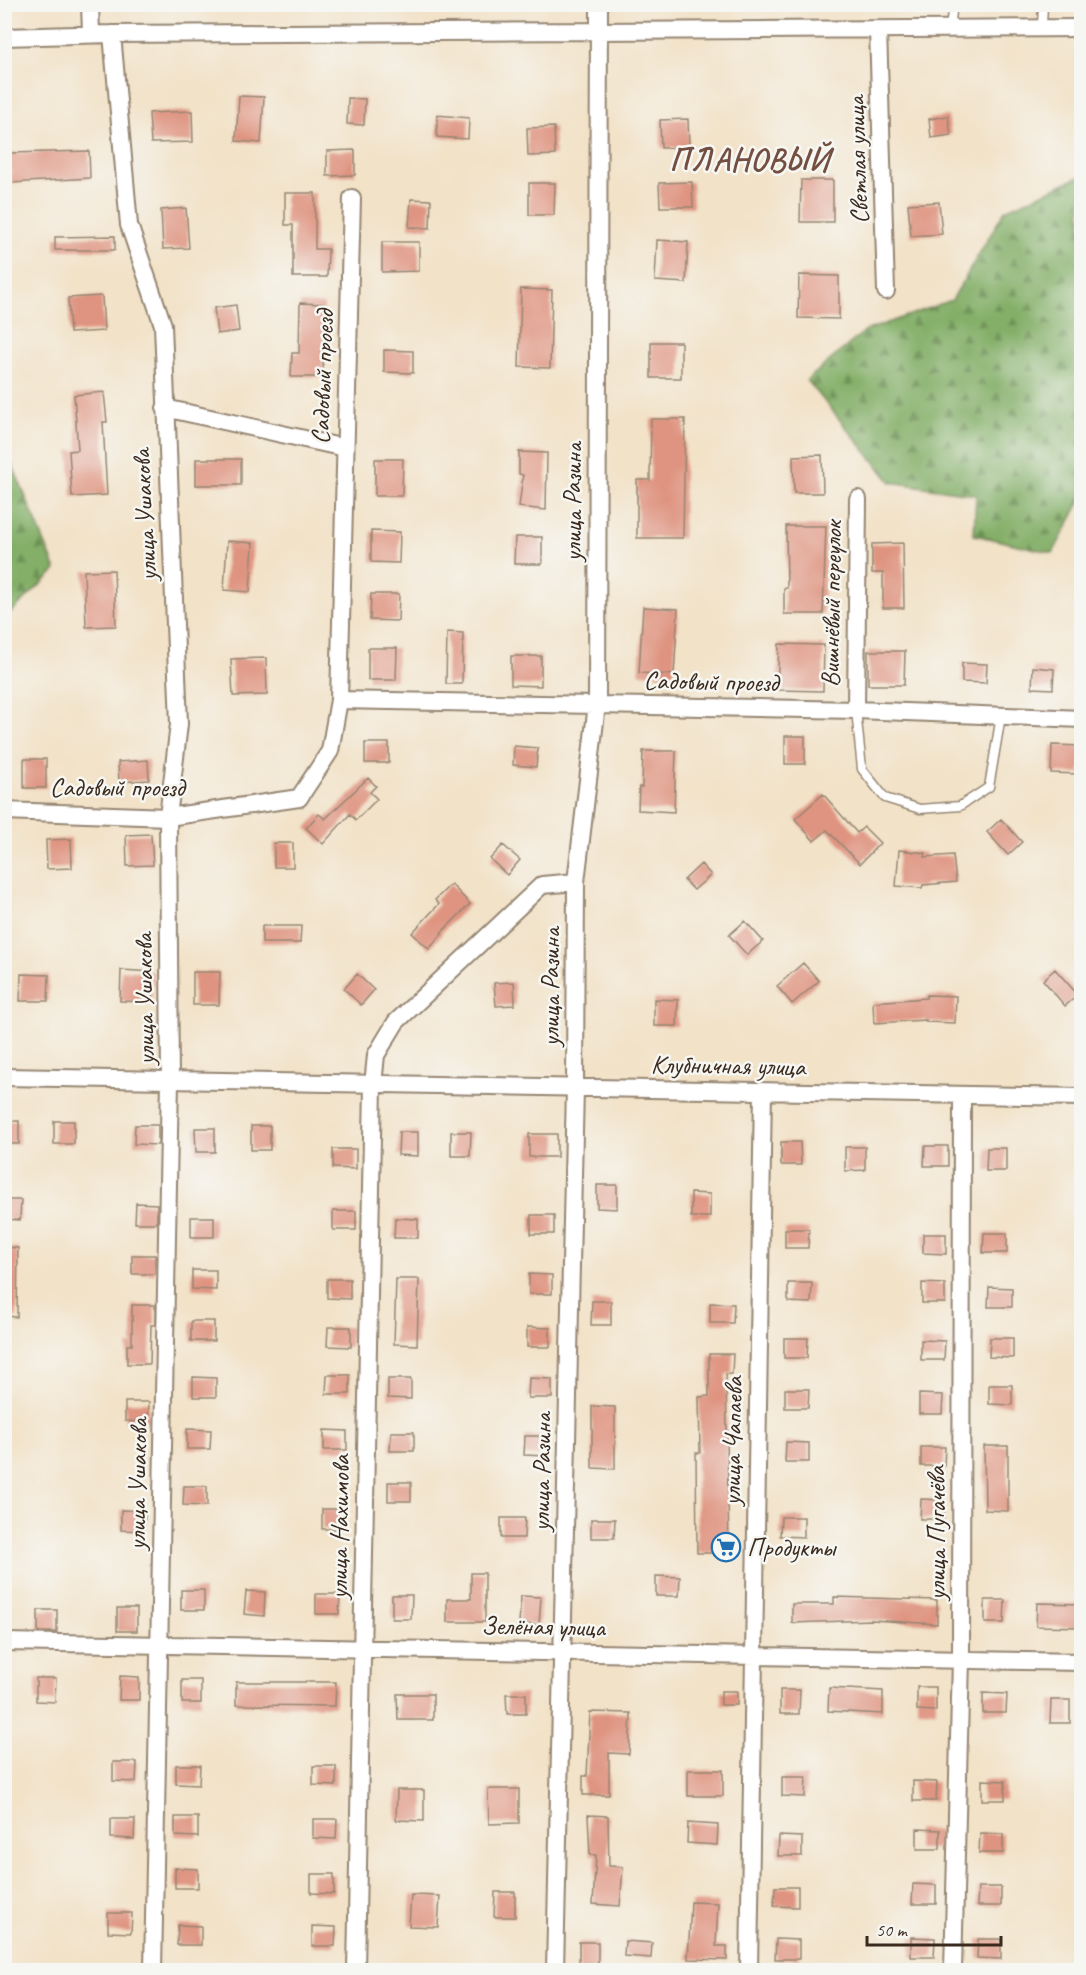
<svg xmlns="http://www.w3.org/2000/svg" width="1086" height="1975" viewBox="0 0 1086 1975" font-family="Caveat,sans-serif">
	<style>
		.forest { fill: url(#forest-firs); stroke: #5f6c42; stroke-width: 1.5 }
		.building { fill: #df9481 }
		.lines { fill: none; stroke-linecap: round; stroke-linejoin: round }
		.lane-casing { stroke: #968673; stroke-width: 11 }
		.street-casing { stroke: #968673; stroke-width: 20 }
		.lane { stroke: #fff; stroke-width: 8 }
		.street { stroke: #fff; stroke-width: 16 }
		.labels { text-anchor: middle; stroke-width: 5; stroke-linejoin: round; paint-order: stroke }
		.street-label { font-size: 26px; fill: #3b2a1e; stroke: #f6f6f2 }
		.poi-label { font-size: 26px; fill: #3b2a1e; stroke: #f6f6f2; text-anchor: start }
		.district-label { font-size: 32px; font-weight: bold; letter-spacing: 1.5px; fill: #744f41; stroke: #f6f6f2 }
	</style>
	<defs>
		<pattern id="forest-firs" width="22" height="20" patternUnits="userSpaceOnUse" patternTransform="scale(1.5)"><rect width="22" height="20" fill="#83af67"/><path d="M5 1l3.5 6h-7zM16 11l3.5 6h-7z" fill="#6c8f54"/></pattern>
	</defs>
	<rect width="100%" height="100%" fill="#f6f6f2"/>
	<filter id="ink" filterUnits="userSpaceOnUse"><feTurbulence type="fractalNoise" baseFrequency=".0167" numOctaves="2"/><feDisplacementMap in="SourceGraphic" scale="12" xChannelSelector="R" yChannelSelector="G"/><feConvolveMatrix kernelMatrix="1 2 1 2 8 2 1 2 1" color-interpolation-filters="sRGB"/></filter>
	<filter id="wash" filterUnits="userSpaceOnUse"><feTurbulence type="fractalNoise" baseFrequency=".008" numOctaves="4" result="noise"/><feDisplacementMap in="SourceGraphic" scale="24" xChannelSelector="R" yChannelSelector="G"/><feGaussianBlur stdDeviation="1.35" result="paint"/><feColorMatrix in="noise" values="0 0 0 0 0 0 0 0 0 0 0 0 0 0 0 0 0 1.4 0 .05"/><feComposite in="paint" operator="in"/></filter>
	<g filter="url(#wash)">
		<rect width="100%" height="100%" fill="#f2e2c8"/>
		<path class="forest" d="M1081,176v325l-28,52 -79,-18 2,-40 -85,-13 -84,-102 58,-49 87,-31 53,-90z
			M5,287l3,10 -3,150 51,123 -51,48z"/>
		<g id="blocks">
			<path class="building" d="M239,96l25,1 -3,46 -25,-2z
				M348,98l17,1 -1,26 -17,-1z
				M192,111l1,31 -42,1 -2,-30z
				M437,115l32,3 -1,21 -31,-2z
				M948,116l3,19 -20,3 -2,-19z
				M688,119l1,28 -28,1 -1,-28z
				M554,127l1,28 -27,1 -1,-28z
				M355,150v25l-28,1v-25z
				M89,151l1,27 -79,5 -1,-30z
				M801,180h32v42h-33z
				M692,182l1,25h-33l-1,-24z
				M529,183h26l-1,32h-25z
				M285,193h30v56h13l-1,28h-34v-52h-8z
				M411,199l20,1 -1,28 -21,-1z
				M939,202l3,32 -31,2 -3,-32z
				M186,208l3,40 -26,1 -2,-39z
				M115,236v14h-60v-13z
				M657,240l31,2 -2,41 -31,-2z
				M382,242h37v29l-37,1z
				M799,275l40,1v43l-41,-1z
				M521,289l31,1 -2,78 -31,-1z
				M102,296l2,35 -34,2 -2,-35z
				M300,303l24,1 -1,73h-32l1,-24h7z
				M236,305l3,26 -22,3 -3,-26z
				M651,342h30v36h-30z
				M384,350l29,1v22l-29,-1z
				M104,392l3,30h-4l4,73 -35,2 -3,-46 9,-1 -4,-55z
				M651,419h34l-2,119h-46v-58h13z
				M519,452l28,1 -1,57 -27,-3 4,-32 -4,-1z
				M822,455l1,38h-29l-1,-37z
				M196,459h45v26h-45z
				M375,459h28l-1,37h-27z
				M786,526h40l-3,88h-39v-26h3z
				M371,531l29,1 -1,31 -28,-1z
				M515,537h27v27h-28z
				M227,541l26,2 -3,49 -26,-2z
				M903,543l1,65h-21v-35h-11v-29z
				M114,570l2,56 -30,1 -2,-56z
				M371,594h28l-1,27 -28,-1z
				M643,607l35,2 -4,66 -35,-2z
				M447,632l16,1 -1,51h-16z
				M779,644l45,1 -1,46 -46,-1z
				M368,648h29l-1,32h-28z
				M868,651h37l-1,34h-36z
				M511,656h30v30l-30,-1z
				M266,658l1,37 -34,1 -2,-37z
				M962,663l25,1 -1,19 -24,-1z
				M1033,667l21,2 -1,20 -21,-1z
				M785,736h20v28h-20z
				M365,743h24v20h-24z
				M1052,745l30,1 -2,28 -29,-1z
				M514,746l24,2 -2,19 -23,-2z
				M643,751h33l-2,61 -36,-2 1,-23h3z
				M24,759h22v29h-22z
				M148,760l1,20 -30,2 -1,-20z
				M368,778l8,8 -6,6 7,7 -21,21 -6,-6 -27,30 -17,-16 13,-14 6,5z
				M823,794l34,39 7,-6 16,16 -20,21 -33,-34 -13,11 -19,-22z
				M1001,819l21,23 -14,13 -21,-23z
				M151,834l2,31 -26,1 -1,-31z
				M71,839l1,29 -25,1 -1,-29z
				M274,843h19v24h-19z
				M503,845l17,15 -13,15 -17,-16z
				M899,850l27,3 -1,4 28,-2 3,27 -33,3 -1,3 -26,-2z
				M701,864l10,11 -17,15 -10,-10z
				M451,884l19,20 -29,29 1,1 -13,15 -17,-16 27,-29 -4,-4z
				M745,921l18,20 -16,14 -18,-20z
				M262,926h39l-1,17h-38z
				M803,963l16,18 -27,23 -15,-18z
				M1055,969l23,26 -13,11 -22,-26z
				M121,970l32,2 -2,30 -31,-1z
				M193,972h27l-1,33h-26z
				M21,974l28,1 -1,26h-28z
				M357,974l17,16 -13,15 -17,-16z
				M514,982l1,23 -19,1 -2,-23z
				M927,995l29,1 -1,27 -29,-1v-2l-52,3 -1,-21 53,-4z
				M654,999l24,1 -1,26h-23z
				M4,1121h15v23h-15z
				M54,1121h20v23h-20z
				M135,1125h23v20l-24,-1z
				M251,1126h19v24h-19z
				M195,1128h20v24h-19z
				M399,1132h19v24l-20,-1z
				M451,1132h20l-1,24h-19z
				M529,1134h28v23h-28z
				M781,1142h19l1,23h-20z
				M925,1146h23v20h-24z
				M845,1147h20v23l-20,1z
				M987,1148h19v23h-20z
				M333,1149h23v20l-23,-1z
				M597,1185h20v24l-20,-1z
				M691,1193l19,1v23h-19z
				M4,1200h17l-1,20 -16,-1z
				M136,1203l21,1v19h-22z
				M333,1211h23v19h-23z
				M531,1215h23v19h-23z
				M191,1217h23v20h-23z
				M395,1218l23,1v19h-24z
				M785,1229h24l-1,19h-23z
				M984,1233h23v20h-24z
				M923,1234h23v20l-23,-1z
				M4,1247l14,1 -1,69 -13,-1z
				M132,1255h23v19h-23z
				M192,1270h24v20l-24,-1z
				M529,1274l23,1v19h-23z
				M327,1279h23v20l-23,-1z
				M396,1279h23l-2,66 -23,-1z
				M788,1283h24l-1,20 -23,-1z
				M922,1283l23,1v19h-23z
				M989,1287l23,1v19h-24z
				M592,1301h19v24h-20z
				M710,1303l24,1 -1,19h-23z
				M132,1305h23v20h-4l-1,39h-23v-19h5z
				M191,1321h23v20h-23z
				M328,1327h23v20l-24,-1z
				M527,1327l23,1v19h-23z
				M784,1338h24l-1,20h-23z
				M990,1338h23v20l-24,-1z
				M921,1340l24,1 -1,19h-23z
				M709,1354h24l-1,20h-6l3,179h-32l-1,-100h4l-1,-56 10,-1z
				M327,1375h23v19h-24z
				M193,1377l23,1v19h-23z
				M529,1378l23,1v19h-24z
				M388,1379h23v20l-23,-1z
				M989,1385h23v20l-23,-1z
				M785,1389h24l-1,19h-23z
				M919,1394l24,1 -1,19h-23z
				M125,1402h24l-1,20 -23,-1z
				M592,1406l23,1v62l-23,-1z
				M187,1429l24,1 -1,19h-23z
				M324,1430l23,1v19h-23z
				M391,1432h23v19h-24z
				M525,1436h23l-1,20 -23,-1z
				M786,1442l23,1v19h-24z
				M984,1446h24v65l-23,-1z
				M921,1447h24l-1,19h-23z
				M388,1482h23v19h-23z
				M184,1486h23v20l-24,-1z
				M921,1499l23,1v19h-24z
				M322,1509h23v20h-23z
				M121,1510l24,1 -1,20 -23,-1z
				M781,1517h23v20l-24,-1z
				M501,1518h24l-1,20h-23z
				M591,1519h24l-1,19h-23z
				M471,1573h14v49h-38v-23h24z
				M656,1576l24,1 -1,19h-23z
				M181,1590h23v20h-23z
				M246,1591l19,1 -1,24 -20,-2z
				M316,1594h24l-1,20h-23z
				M392,1595h20l-1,24h-19z
				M521,1596l20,1 -2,28 -20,-1z
				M834,1597l103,3v24l-66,-4 -79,3v-19h42z
				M985,1600h20l-1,23h-19z
				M1037,1603l45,1v23l-46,-1z
				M117,1608h20v23h-20z
				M38,1610h19v22h-19z
				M120,1676l19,1v23h-20z
				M36,1678h20l-1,24 -19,-1z
				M182,1680h19v23h-19z
				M236,1682h100l-1,24 -99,-1z
				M917,1687h19v24l-19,-1z
				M829,1688l54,3v23l-55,-3z
				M780,1690h20l-1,24h-19z
				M721,1691h16v14h-16z
				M983,1693l24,1 -1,19h-23z
				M397,1694h36v26h-35z
				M506,1694h20v20h-19z
				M1051,1700h19v23h-20z
				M590,1712l41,1 -2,41 -20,-1v42h-26v-19h4z
				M113,1762h24l-1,20 -23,-1z
				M176,1765h24l-1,20 -23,-1z
				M313,1766h23v20l-23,-1z
				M688,1770h35v26h-35z
				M782,1777h24l-1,20 -23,-1z
				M982,1780l23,1v19h-23z
				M913,1781l24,1 -1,19h-23z
				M488,1789h31v34l-30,1z
				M397,1790h27v31l-28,-1z
				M588,1815l20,1 1,50 14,1 -3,39 -27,-2 3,-49h-6z
				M175,1817h23v20l-23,-1z
				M111,1819h24l-1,20 -23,-1z
				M313,1819h24l-1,20 -23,-1z
				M688,1823l30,2 -1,20 -30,-2z
				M917,1829l23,1v19h-23z
				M980,1833l23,1v19h-24z
				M779,1836l23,1v19h-24z
				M175,1868l23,1v19h-23z
				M311,1874h23v20l-23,-1z
				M913,1884l23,1v19h-24z
				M775,1887h23v20l-24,-1z
				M978,1887h23v19h-24z
				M495,1892h20v25h-21z
				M411,1895l29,1 -2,31 -29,-1z
				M691,1902l27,1 -2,43h11v14l-39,-1z
				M108,1913h24l-1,20 -23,-1z
				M178,1925l23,1v19h-24z
				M312,1926l24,1 -1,19h-23z
				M911,1937l24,1 -1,19h-23z
				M776,1939l23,1v19h-24z
				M978,1939h23v20l-24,-1z
				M625,1941l27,2 -1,15 -27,-2z
				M579,1942h19v29h-19z"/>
		</g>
	</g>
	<g filter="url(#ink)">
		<use href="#blocks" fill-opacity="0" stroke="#968673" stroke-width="1.5"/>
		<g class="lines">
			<g class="lane-casing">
				<path id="lane" d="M1042,27l1,-23
					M950,28l3,-24
					M856,710l6,59 23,29 35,11 40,-3 29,-19 12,-71"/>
			</g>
			<g class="street-casing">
				<path id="street" d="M90,4l1,30
					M878,29l8,262
					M112,34l17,191 34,100 16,399 -11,93 2,263 -17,890
					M4,37l108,-3 970,-6
					M165,408l180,40
					M339,700l13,-502
					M856,710l2,-211
					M4,811l164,6 131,-19 31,-47 9,-51 517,10 226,9
					M4,1077l1078,20
					M4,1642l1078,20
					M356,1970l17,-885 3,-30 20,-33 146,-137 34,-3
					M555,1970l20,-882 1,-206 21,-178 2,-700
					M749,1970l14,-879
					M953,1970l8,-310 1,-565"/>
			</g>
			<use href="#lane" class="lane"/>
			<use href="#street" class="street"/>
		</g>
	</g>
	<defs>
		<g id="supermarket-ring" transform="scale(1.5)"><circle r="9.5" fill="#f6f6f2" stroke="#1f6fb2" stroke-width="1.5"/><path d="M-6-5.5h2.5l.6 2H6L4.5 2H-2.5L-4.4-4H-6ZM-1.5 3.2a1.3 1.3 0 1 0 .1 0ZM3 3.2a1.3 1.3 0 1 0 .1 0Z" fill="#1f6fb2"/></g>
	</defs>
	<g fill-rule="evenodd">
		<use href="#supermarket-ring" x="726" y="1547"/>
	</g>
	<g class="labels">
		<g class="street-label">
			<text transform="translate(857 160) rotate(-92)" y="9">Светлая улица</text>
			<text transform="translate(322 377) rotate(-88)" y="9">Садовый проезд</text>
			<text transform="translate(572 502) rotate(-90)" y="9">улица Разина</text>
			<text transform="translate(144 515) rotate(-93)" y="9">улица Ушакова</text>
			<text transform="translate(831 604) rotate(-89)" y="9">Вишнёвый переулок</text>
			<text transform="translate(711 681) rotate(1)" y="9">Садовый проезд</text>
			<text x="117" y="796">Садовый проезд</text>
			<text transform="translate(550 987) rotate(-90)" y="9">улица Разина</text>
			<text transform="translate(144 999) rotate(-91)" y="9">улица Ушакова</text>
			<text transform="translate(728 1065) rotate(1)" y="9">Клубничная улица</text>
			<text transform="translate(732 1441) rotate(-89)" y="9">улица Чапаева</text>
			<text transform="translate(541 1472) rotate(-89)" y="9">улица Разина</text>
			<text transform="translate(137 1484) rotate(-89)" y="9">улица Ушакова</text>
			<text transform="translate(339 1527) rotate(-89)" y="9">улица Нахимова</text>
			<text transform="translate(936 1533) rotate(-90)" y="9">улица Пугачёва</text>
			<text transform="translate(543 1626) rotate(1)" y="9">Зелёная улица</text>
		</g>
		<g class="poi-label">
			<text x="747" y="1556">Продукты</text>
		</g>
		<g class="district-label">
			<text x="750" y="170">ПЛАНОВЫЙ</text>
		</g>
	</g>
	<rect width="1086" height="1975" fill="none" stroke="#f6f6f2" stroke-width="24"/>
	<path d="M867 1936v9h134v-9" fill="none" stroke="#3b2a1e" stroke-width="3"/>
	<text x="876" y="1936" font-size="18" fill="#3b2a1e" stroke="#f6f6f2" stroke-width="4.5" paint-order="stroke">50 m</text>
</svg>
